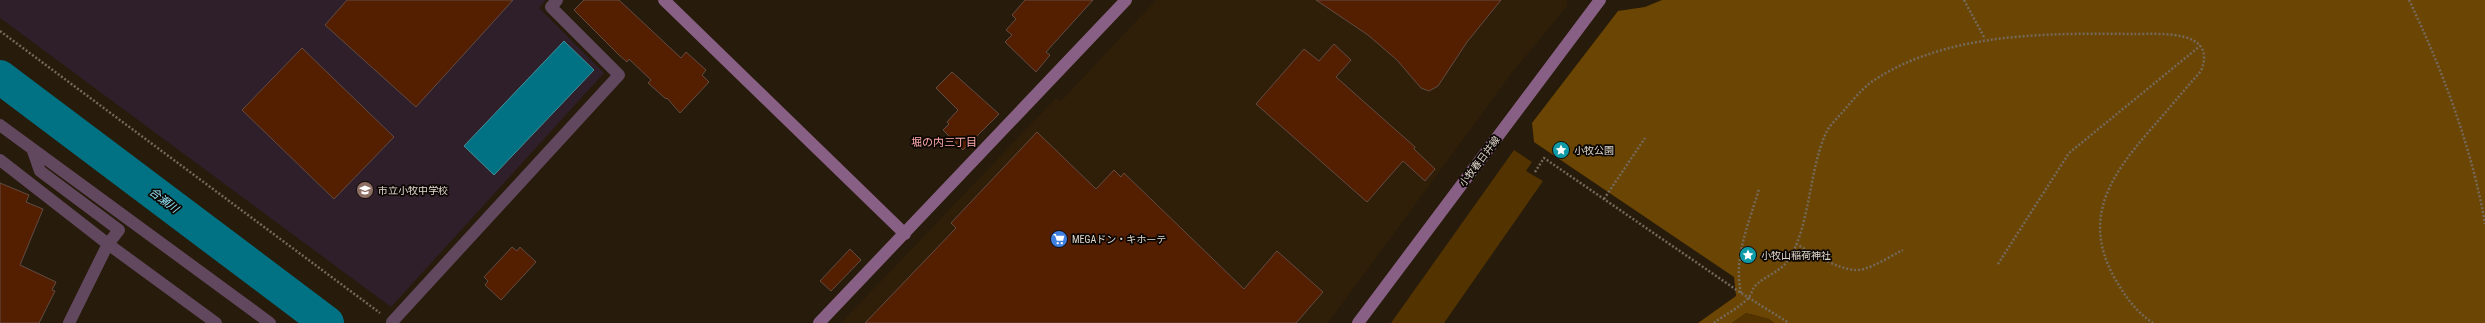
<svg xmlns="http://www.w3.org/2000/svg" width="2485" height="323" viewBox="0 0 2485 323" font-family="'Roboto Condensed','Noto Sans JP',sans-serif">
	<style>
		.built { fill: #2f1f08 }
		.education { fill: #2e1f2a }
		.green { fill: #533401 }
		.forest { fill: #6b4503 }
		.water { fill: #007283; stroke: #439199 }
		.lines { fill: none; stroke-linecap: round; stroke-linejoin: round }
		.river { stroke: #007283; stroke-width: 34 }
		.building { fill: #541e01; stroke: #624c43 }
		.path { stroke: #74695b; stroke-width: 2.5; stroke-dasharray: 2 2; stroke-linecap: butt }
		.street { stroke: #62485f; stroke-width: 12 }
		.secondary { stroke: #896085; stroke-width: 12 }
		.labels { text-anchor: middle; stroke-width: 3.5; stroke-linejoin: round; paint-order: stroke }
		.poi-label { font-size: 10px; fill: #e0d8cd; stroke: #0c0703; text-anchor: start }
		.street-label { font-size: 10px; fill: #e0d8cd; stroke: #0c0703 }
		.neighbourhood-label { font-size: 11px; fill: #fda9aa; stroke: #0c0703 }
		.water-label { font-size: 11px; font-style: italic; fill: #95e8fb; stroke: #0c0703 }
	</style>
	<rect width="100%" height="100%" fill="#271b0b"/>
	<path class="built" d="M1156,0h411v6l-56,68 -183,249h-487l215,-225 5,3z"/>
	<path class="education" d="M0,0h546l-7,8 65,65 -213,234 -391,-289z"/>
	<path class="green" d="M1514,150l18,12 -6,9 17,10 -99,142h-53z
		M1746,313l23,6 5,4h-42z"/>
	<path class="forest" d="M1662,0h823v323h-711l-5,-4 -23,-6 -14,10h-34l38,-27 -2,-19 -200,-135 -2,-19 86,-112 27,-4z"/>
	<path class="water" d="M564,41l30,29 -100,105 -30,-29z"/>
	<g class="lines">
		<path class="river" d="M0,77l327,246"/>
	</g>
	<path class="building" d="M347,0h166l-97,107 -91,-82z
		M584,0h35l62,58 5,-6 20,18 -4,5 7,7 -29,31 -13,-15 -1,1 -18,-16 3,-3 -22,-21 -2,3 -8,-7 -45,-45z
		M1025,0h68l-47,52 4,3 -14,17 -31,-30 7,-7 -6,-5 10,-11 -4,-4z
		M1316,0h185l-34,42 -29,44 -9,5 -8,-3 -24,-28 -29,-25z
		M1334,44l17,16 -15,17 79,70 -1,2 21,20 -10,12 -22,-20 -36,41 -111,-98 48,-55 15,12z
		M302,48l92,89 -60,62 -92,-89z
		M952,72l47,42 -36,36 -20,-20 6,-6 -2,-2 11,-12 -22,-22z
		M1037,132l59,57 18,-19 7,7 3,-4 120,116 33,-38 46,41 -27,31h-431l91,-95 -5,-5z
		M0,183l29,12 -3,7 17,7 -23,56 36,17 -4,8 3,1 -16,32h-39z
		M512,247l5,4 3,-4 16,15 -35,38 -16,-15 3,-4 -4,-4z
		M850,249l11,11 -30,31 -11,-10z"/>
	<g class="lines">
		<path class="path" d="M1964,0l21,39
			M2409,0c32,66 64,151 76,224
			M0,31l380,282
			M1535,172l9,-14 197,135 48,30
			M1604,199l41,-61
			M1796,244c17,9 49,31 68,25 13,-4 27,-13 39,-19
			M1998,264l71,-111 131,-107
			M1741,293c-8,-36 8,-69 18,-104
			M1714,323c10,-8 27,-16 35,-26 3,-3 3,-8 6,-11 11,-11 26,-14 34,-27 21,-33 20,-89 37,-126 4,-9 13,-16 19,-24 9,-10 18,-22 31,-30 73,-47 174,-46 258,-45 26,0 84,-5 67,37 -17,19 -33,39 -50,58 -39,45 -70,88 -37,148 11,19 21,34 39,46"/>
		<path class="street" d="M0,125l270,198
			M33,151l7,20 79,59 -11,14 -39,79
			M0,160l108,84 108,79
			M392,322l227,-247 -68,-68 6,-7"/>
		<path class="secondary" d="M664,0l241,234
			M819,323l307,-323
			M1358,323l242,-323"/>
	</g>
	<defs>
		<g id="sight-disc" transform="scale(0.9)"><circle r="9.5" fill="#0f9aa8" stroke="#0c0703"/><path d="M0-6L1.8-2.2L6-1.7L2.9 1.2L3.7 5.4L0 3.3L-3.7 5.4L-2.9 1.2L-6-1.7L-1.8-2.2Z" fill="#fff"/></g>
		<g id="school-disc" transform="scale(0.9)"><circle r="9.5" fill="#8d6e63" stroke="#0c0703"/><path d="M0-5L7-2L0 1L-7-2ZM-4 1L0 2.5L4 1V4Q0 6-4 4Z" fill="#fff"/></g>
		<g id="supermarket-disc" transform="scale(0.9)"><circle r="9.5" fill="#3f7fe0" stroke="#0c0703"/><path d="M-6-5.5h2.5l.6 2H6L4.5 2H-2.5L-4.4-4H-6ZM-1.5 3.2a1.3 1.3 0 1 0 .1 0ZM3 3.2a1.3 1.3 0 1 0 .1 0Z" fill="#fff"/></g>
	</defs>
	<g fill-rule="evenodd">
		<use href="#sight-disc" x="1561" y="150"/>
		<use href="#school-disc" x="365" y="190"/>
		<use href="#supermarket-disc" x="1059" y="239"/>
		<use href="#sight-disc" x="1748" y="255"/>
	</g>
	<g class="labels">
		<g class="poi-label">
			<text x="1574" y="154">小牧公園</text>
			<text x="378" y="194">市立小牧中学校</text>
			<text x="1072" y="243">MEGAドン・キホーテ</text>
			<text x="1761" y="259">小牧山稲荷神社</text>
		</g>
		<g class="street-label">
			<text transform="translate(1479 161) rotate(-53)" y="4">小牧春日井線</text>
		</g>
		<g class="neighbourhood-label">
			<text x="944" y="146">堀の内三丁目</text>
		</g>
		<g class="water-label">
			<text transform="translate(164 200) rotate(37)" y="4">合瀬川</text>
		</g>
	</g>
</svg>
